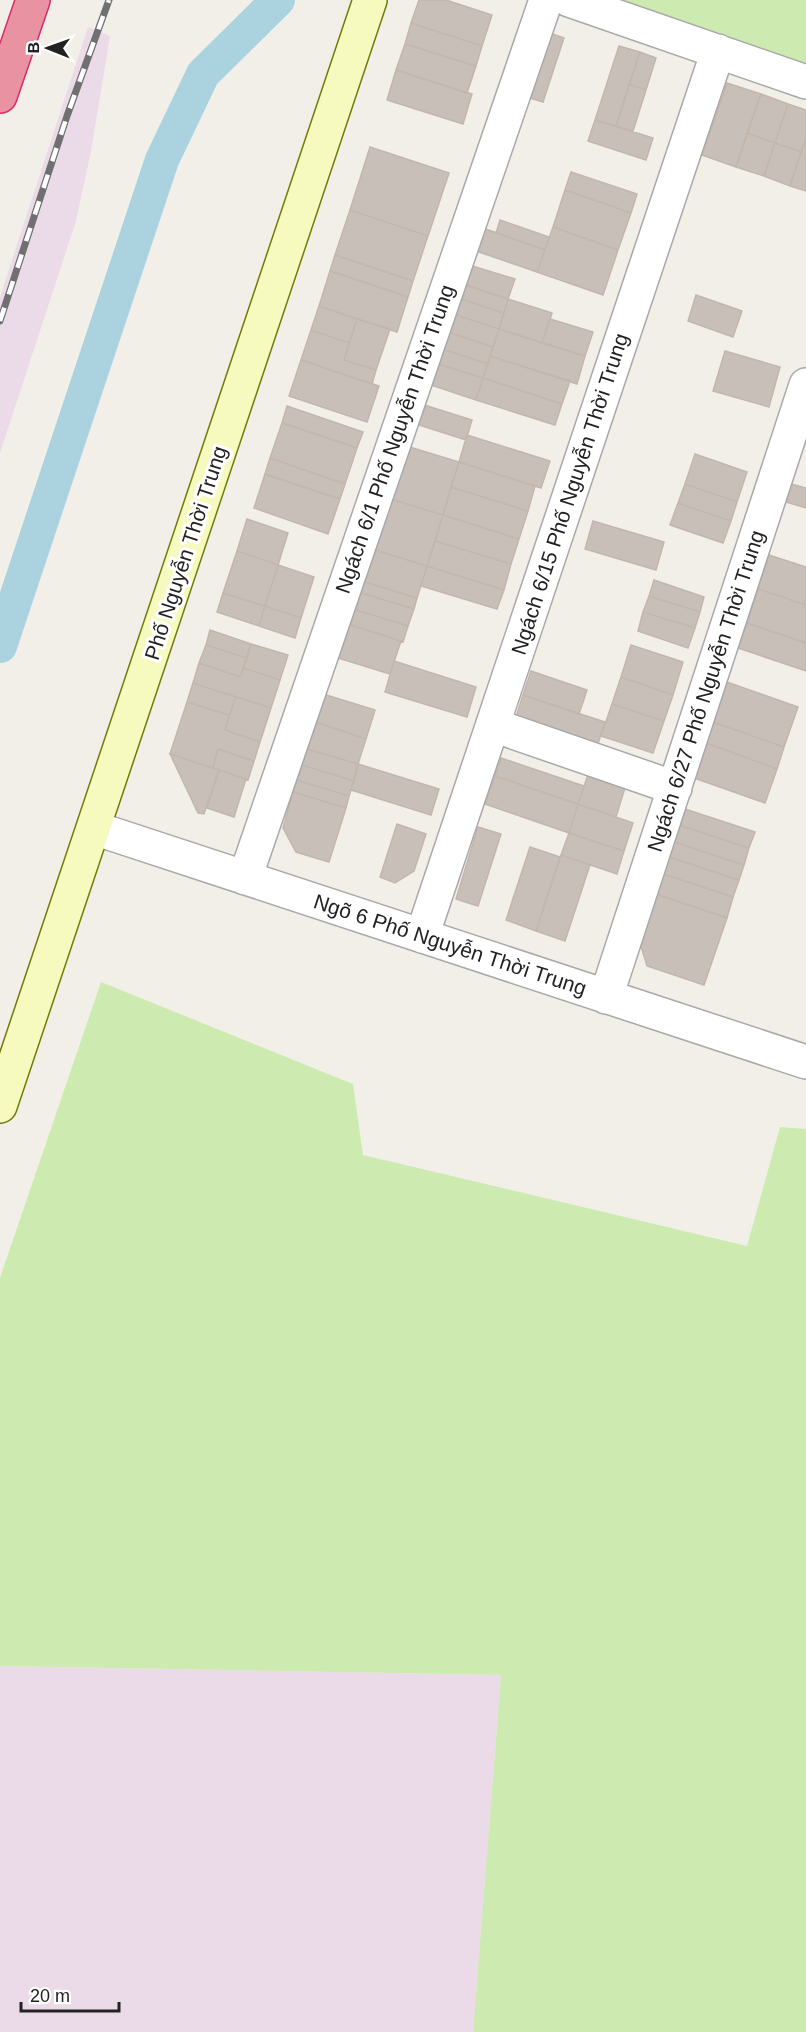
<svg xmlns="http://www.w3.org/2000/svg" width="806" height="2032" viewBox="0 0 806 2032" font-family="Helvetica,sans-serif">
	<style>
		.industrial { fill: #ebdbe8 }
		.grass { fill: #cdebb0 }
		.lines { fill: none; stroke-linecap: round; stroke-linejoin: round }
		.canal { stroke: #aad3df; stroke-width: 34 }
		.building { fill: #c7bfb8; stroke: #c4b6ab; stroke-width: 1.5 }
		.street-casing { stroke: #a9a9a9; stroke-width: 36 }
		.secondary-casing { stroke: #707d05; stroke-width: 36 }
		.highway-casing { stroke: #dc2a67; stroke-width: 36 }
		.street { stroke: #fff; stroke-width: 33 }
		.secondary { stroke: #f7fabf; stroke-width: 33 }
		.highway { stroke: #e892a2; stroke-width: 33 }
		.rail-casing { stroke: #707070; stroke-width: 7 }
		.rail { stroke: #fff; stroke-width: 4.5; stroke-dasharray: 14; stroke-linecap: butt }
		.labels { text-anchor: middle; stroke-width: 6; stroke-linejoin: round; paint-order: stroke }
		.street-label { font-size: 21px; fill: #222; stroke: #fff }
	</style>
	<rect width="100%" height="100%" fill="#f2efe9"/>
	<path class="industrial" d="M88,27l22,9 -19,115 -15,70 -76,232v-156z
		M0,1666l501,9 -28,357h-473z"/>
	<path class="grass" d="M568,0h238v82z
		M101,982l252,102 10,71 384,91 33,-119 26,2v903h-333l28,-357 -501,-9v-388z"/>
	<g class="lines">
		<path class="canal" d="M0,646l162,-486 41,-86 75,-74"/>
	</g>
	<path class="building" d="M419,0h27l46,15 -10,31 -71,-23z
		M411,23l71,23 -6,20 -71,-22z
		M544,31l20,7 -21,64 -20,-6z
		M405,44l71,22 -9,27 -71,-23z
		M619,46l21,6 -24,74 -21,-6z
		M640,52l16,6 -10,32 -17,-6z
		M396,70l76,24 -9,30 -76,-24z
		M727,83l34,11 -25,73 -34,-12z
		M629,84l17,6 -13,41 -17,-5z
		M761,94l27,10 -13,39 -28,-10z
		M788,104l18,6v28l-5,14 -26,-9z
		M595,120l58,18 -7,22 -58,-19z
		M747,133l28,10 -11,33 -28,-9z
		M806,138v53l-16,-5z
		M775,143l26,9 -11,34 -26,-10z
		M370,147l79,26 -21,63 -78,-26z
		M571,172l66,22 -6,19 -66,-23z
		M565,190l66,23 -13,37 -65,-23z
		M350,210l78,26 -15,45 -78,-26z
		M500,220l49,17 -4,13 -49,-17z
		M477,226l68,24 -8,22 -67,-23z
		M553,227l65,23 -15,45 -66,-23z
		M335,255l78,26 -5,16 -78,-26z
		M466,264l49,15 -7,20 -48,-16z
		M330,271l78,26 -11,35 -78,-26z
		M460,283l48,16 -4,14 -49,-16z
		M696,295l46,16 -9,26 -45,-16z
		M455,297l49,16 -5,16 -49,-16z
		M508,299l44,14 -10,30 -43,-14z
		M319,306l38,13 -8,24 -38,-13z
		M450,313l49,16 -6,18 -48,-16z
		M357,319l33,10 -14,41 -32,-10z
		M550,319l43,13 -8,24 -43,-13z
		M499,329l86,27 -8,28 -87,-28z
		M311,330l38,13 -5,17 32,10 -4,14 -71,-24z
		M445,331l48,16 -5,17 -49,-16z
		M439,348l49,16 -5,14 -48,-15z
		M725,351l55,16 -11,40 -56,-16z
		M490,356l80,25 -8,23 -79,-26z
		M301,360l78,26 -12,36 -78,-26z
		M435,363l48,15 -7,22 -48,-16z
		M483,378l79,26 -7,21 -79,-25z
		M421,404l51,16 -6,20 -50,-16z
		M287,406l76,26 -6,16 -75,-25z
		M282,423l75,25 -12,36 -75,-26z
		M467,435l83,26 -9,27 -82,-26z
		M403,445l56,17 -16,53 -56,-17z
		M695,454l52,18 -10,30 -52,-18z
		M270,458l75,26 -5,15 -75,-25z
		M459,462l76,24 -7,25 -77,-24z
		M265,474l75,25 -12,35 -74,-26z
		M685,484l52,18 -6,19 -53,-18z
		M791,484l15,4v20l-20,-6z
		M451,487l77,24 -9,28 -76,-24z
		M387,498l56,17 -16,51 -55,-17z
		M678,503l53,18 -8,22 -53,-18z
		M443,515l76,24 -8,25 -76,-23z
		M247,519l41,14 -10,32 -41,-14z
		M593,521l71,21 -8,28 -71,-21z
		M435,541l76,23 -7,26 -77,-24z
		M372,549l55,17 -10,32 -55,-17z
		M237,551l41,14 -13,41 -42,-13z
		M769,555l37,12v38l-48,-16z
		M278,565l36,12 -13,41 -36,-12z
		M427,566l77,24 -7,19 -76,-23z
		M654,580l50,17 -4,15 -51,-16z
		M362,581l55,17 -3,11 -56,-17z
		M758,589l48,16v38l-59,-20z
		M358,592l56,17 -6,17 -55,-17z
		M223,593l42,13 -6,20 -42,-14z
		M649,596l51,16 -5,16 -52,-16z
		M265,606l36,12 -6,20 -36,-12z
		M353,609l55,17 -5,16 -55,-18z
		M643,612l52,16 -7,20 -50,-17z
		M747,623l59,20v28l-68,-23z
		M348,624l53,17 -11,33 -52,-16z
		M210,630l41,14 -4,14 -41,-13z
		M251,644l37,11 -8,25 -37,-12z
		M206,645l41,13 -7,19 -41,-14z
		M631,645l52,17 -10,33 -52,-18z
		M394,661l82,26 -9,30 -82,-25z
		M199,663l41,14 3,-9 37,12 -9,28 -78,-25z
		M531,671l56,19 -8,24 -56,-19z
		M621,677l52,18 -9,26 -52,-17z
		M727,682l71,25 -14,40 -71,-25z
		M193,683l43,14 -7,18 -42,-13z
		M323,694l52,16 -9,29 -51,-17z
		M523,695l82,27 -8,25 -82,-27z
		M236,697l35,11 -11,34 -35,-12z
		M187,702l42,13 -4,15 35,12 -6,19 -36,-12 -5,19 -43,-14z
		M612,704l52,17 -11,32 -52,-17z
		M315,722l51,17 -8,25 -51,-15z
		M713,722l71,25 -7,22 -71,-26z
		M706,743l71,26 -12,34 -71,-25z
		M218,749l36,12 -6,19 -35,-12z
		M307,749l51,15 -4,17 -52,-16z
		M170,754l49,16 -15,44 -6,-1z
		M501,758l83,28 -6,18 -83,-28z
		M592,763l37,12 -13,42 -38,-13z
		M358,764l81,25 -8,26 -80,-25z
		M302,765l52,16 -5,15 -52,-16z
		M219,770l27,9 -12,38 -27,-9z
		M495,776l83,28 -9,29 -84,-29z
		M297,780l52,16 -3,12 -53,-16z
		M293,792l53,16 -17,54 -33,-10 -13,-24z
		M578,804l55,19 -9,28 -55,-18z
		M685,809l70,23 -6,16 -70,-23z
		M397,824l29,10 -12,37 -19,12 -15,-6z
		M679,825l70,23 -5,17 -70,-23z
		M478,827l23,7 -23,72 -22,-7z
		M569,833l55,18 -7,23 -56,-19z
		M674,842l70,23 -5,15 -70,-23z
		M530,847l30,10 -24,74 -30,-11z
		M561,855l29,10 -25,76 -29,-10z
		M669,857l70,23 -6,17 -70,-23z
		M663,874l70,23 -6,21 -71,-24z
		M656,894l71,24 -23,67 -57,-19 -7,-23z"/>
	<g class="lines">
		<g class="street-casing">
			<path id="street" d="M569,0l237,82
				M493,725l182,63
				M94,828l712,234
				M245,878l301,-878
				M422,936l296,-885
				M606,997l200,-612"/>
		</g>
		<g class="secondary-casing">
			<path id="secondary" d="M0,1106l370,-1106"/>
		</g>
		<g class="highway-casing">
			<path id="highway" d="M0,96l33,-96"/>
		</g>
		<use href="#street" class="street"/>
		<use href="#secondary" class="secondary"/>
		<use href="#highway" class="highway"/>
		<g class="rail-casing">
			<path id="rail" d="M0,321l67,-205 42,-116"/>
		</g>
		<use href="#rail" class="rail"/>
	</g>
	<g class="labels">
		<g class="street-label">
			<text transform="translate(395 439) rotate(-71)" y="7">Ngách 6/1 Phố Nguyễn Thời Trung</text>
			<text transform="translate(570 494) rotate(-72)" y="7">Ngách 6/15 Phố Nguyễn Thời Trung</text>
			<text transform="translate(186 553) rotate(-72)" y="7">Phố Nguyễn Thời Trung</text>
			<text transform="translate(706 691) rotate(-72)" y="7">Ngách 6/27 Phố Nguyễn Thời Trung</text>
			<text transform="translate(450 945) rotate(18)" y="7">Ngõ 6 Phố Nguyễn Thời Trung</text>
		</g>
	</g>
	<g transform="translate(48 48) rotate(271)" stroke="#ffffff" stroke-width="4.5" paint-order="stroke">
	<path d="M0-4.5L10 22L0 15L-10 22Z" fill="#222222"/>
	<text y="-9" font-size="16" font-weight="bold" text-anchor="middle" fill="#222222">B</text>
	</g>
	<path d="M21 2002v9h98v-9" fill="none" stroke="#222222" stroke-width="3"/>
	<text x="30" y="2002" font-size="18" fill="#222222" stroke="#ffffff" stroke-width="4.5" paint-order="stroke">20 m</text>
</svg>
